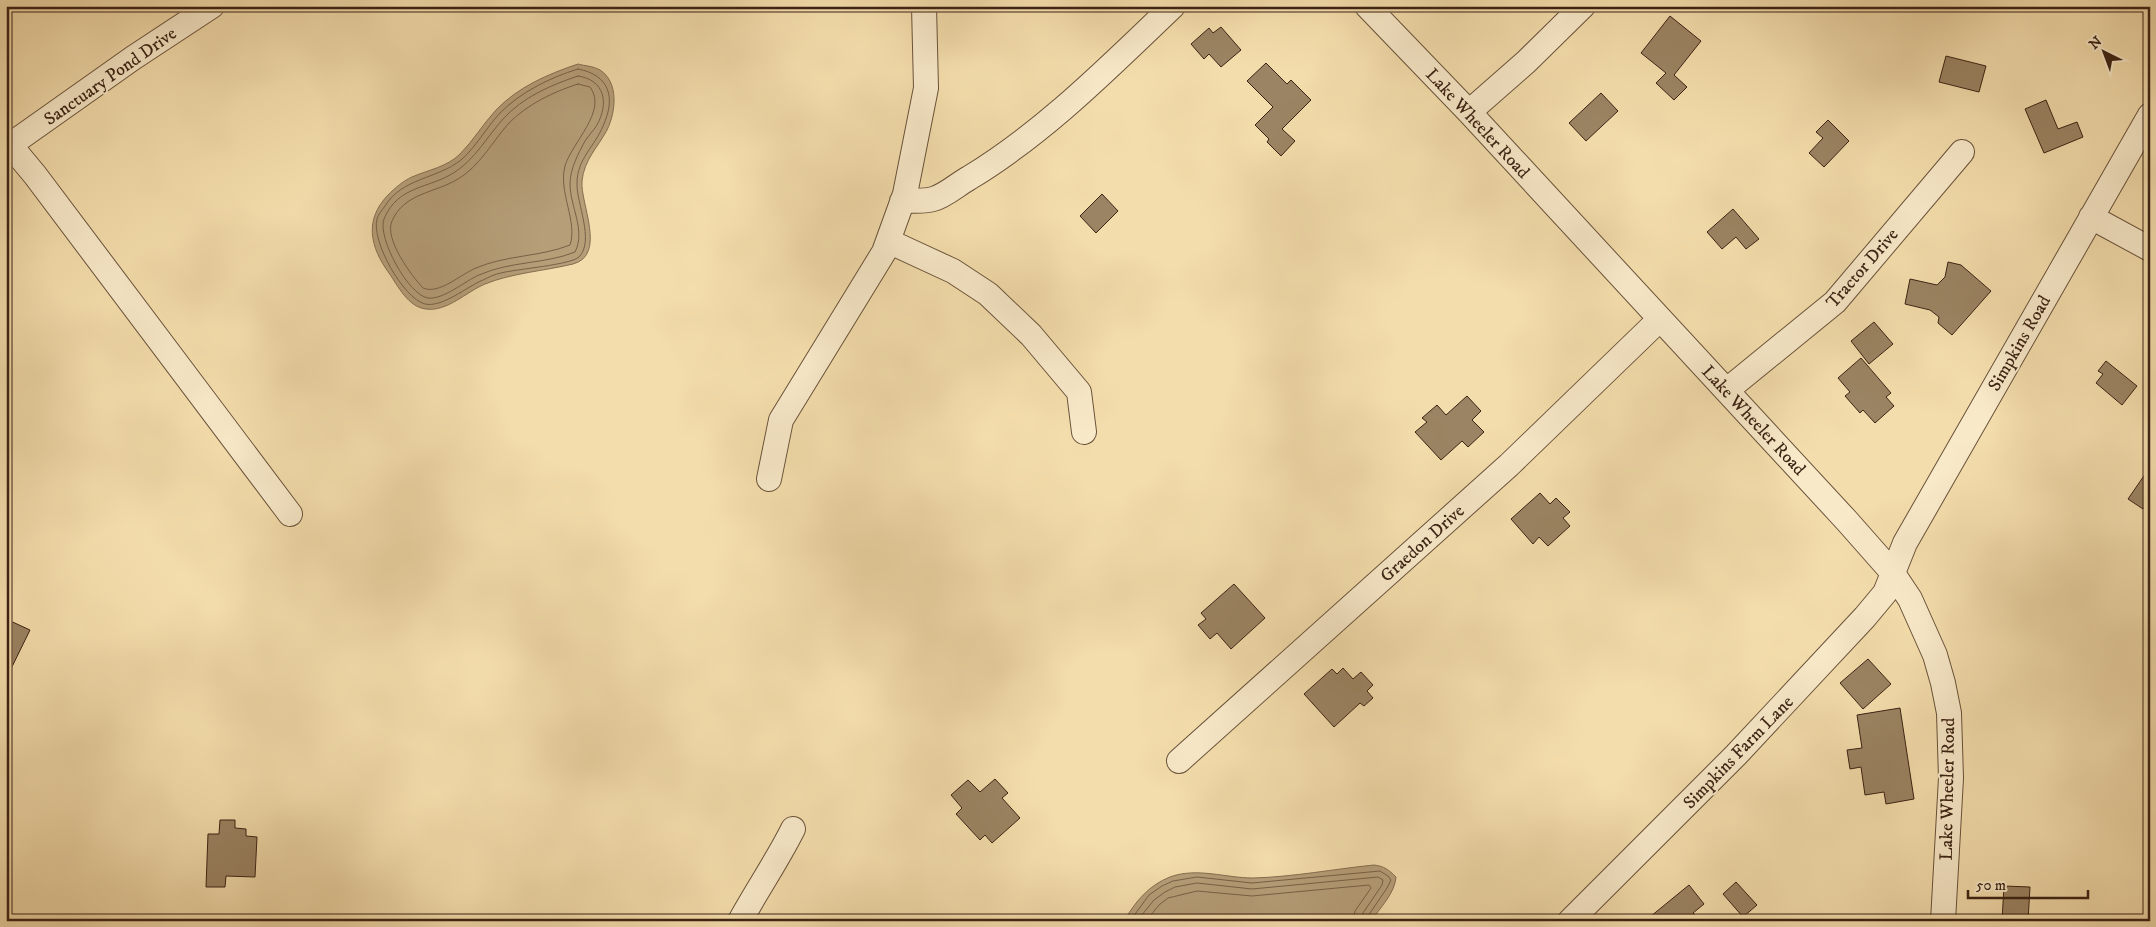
<svg xmlns="http://www.w3.org/2000/svg" width="2156" height="927" viewBox="0 0 2156 927" font-family="'IM FELL DW Pica',serif">
	<style>
		.water { fill: #b59e78; stroke: #846d50 }
		.lines { fill: none; stroke-linecap: round; stroke-linejoin: round }
		.shore { stroke: #786046; stroke-width: 1 }
		.building { fill: #9b8463; stroke: #3b2314 }
		.minor-casing { stroke: #69523a; stroke-width: 26 }
		.minor { stroke: #f8e9c9; stroke-width: 24 }
		.labels { text-anchor: middle; stroke-width: 4; stroke-linejoin: round; paint-order: stroke }
		.street-label { font-size: 18px; fill: #3b2314; stroke: #f8e9c9 }
	</style>
	<rect width="100%" height="100%" fill="#f4ddac"/>
	<filter id="stains"><feTurbulence type="fractalNoise" baseFrequency=".004" numOctaves="4"/><feColorMatrix values="0 0 0 0 .2 0 0 0 0 .09 0 0 0 0 .02 0 0 0 .5 -.17"/></filter>
	<radialGradient id="worn" r=".72"><stop offset=".6" stop-color="#630" stop-opacity="0"/><stop offset="1" stop-color="#630" stop-opacity=".3"/></radialGradient>
	<path class="water" d="M578,64c7,2 15,2 22,6 19,12 16,42 7,60 -9,17 -23,30 -25,51 -2,22 25,74 -9,83 -29,7 -61,9 -88,20 -19,8 -38,28 -59,25 -18,-2 -28,-23 -37,-36 -19,-26 -25,-53 -1,-78 7,-7 15,-14 24,-18 16,-7 35,-10 48,-23 13,-13 23,-30 36,-44 22,-23 52,-36 82,-46z
		M1374,865c10,1 15,5 22,12 -1,16 -16,31 -25,44h-247c11,-19 25,-36 46,-44 27,-10 55,1 83,1 40,-1 81,-9 121,-13z"/>
	<g class="lines">
		<path class="shore" d="M578,69c32,6 38,29 25,57 -8,20 -26,33 -26,57 -1,19 18,58 2,74 -9,8 -63,12 -78,16 -6,1 -12,4 -18,7 -15,6 -41,28 -58,24 -22,-6 -54,-63 -48,-85 1,-4 5,-9 8,-13 17,-28 52,-27 76,-46 15,-13 25,-32 39,-47 21,-21 49,-35 78,-44z
			M578,76c27,4 31,27 19,49 -4,6 -8,10 -12,16 -7,13 -15,28 -15,43 0,22 16,47 5,68 -29,12 -65,9 -96,23 -14,6 -36,25 -51,23 -20,-3 -51,-61 -44,-79 14,-34 45,-30 71,-47 20,-13 32,-35 48,-53 20,-22 48,-34 75,-43z
			M578,84l12,3c18,24 -18,55 -25,79 -7,26 13,56 5,79 -30,12 -64,10 -94,23 -15,6 -37,27 -53,20 -12,-13 -39,-49 -31,-67 12,-28 43,-28 66,-42 22,-13 34,-37 51,-56 19,-19 44,-31 69,-39z
			M1130,921l19,-26 13,-9 11,-5 24,-4 55,6 128,-12 8,5 3,4 -4,8 -19,28 -1,5
			M1137,921l17,-21 11,-8 10,-5 22,-4 55,6 126,-12 5,3 -1,5 -19,28 -2,8
			M1146,921l13,-16 9,-7 29,-7 55,5 117,-11 2,3 -16,23 -2,10"/>
	</g>
	<path class="building" d="M1670,16l31,25 -27,34 13,12 -13,13 -18,-17 10,-10 -25,-20z
		M1221,27l20,23 -20,17 -12,-13 -5,5 -13,-15 18,-16 4,5z
		M1946,56l40,10 -7,26 -40,-10z
		M1266,63l21,21 4,-4 20,20 -29,29 13,12 -14,15 -14,-14 2,-3 -14,-14 18,-18 -26,-26z
		M1601,93l17,18 -32,30 -17,-18z
		M2046,100l12,29 19,-7 6,15 -39,16 -19,-44z
		M1828,120l21,21 -25,26 -15,-14 14,-15 -7,-6z
		M1102,194l16,17 -22,22 -16,-17z
		M1733,209l26,30 -13,10 -10,-12 -14,12 -15,-17z
		M1948,262l13,3 30,26 -39,44 -14,-12 1,-6 -9,-7 -25,-6 5,-25 27,6 8,-8z
		M1874,322l19,22 -24,20 -18,-23z
		M1861,358l30,35 -5,4 8,9 -19,17 -12,-13 -3,3 -15,-17 5,-4 -12,-14z
		M2106,361l31,25 -15,19 -26,-22 7,-9 -5,-3z
		M1467,396l14,15 -9,9 12,12 -16,15 -6,-6 -21,19 -26,-28 12,-10 -5,-4 15,-13 9,10z
		M2150,467v32l-7,10 -15,-10z
		M1540,493l10,11 6,-6 14,14 -7,6 7,8 -22,20 -9,-9 -6,7 -22,-25z
		M1234,584l31,34 -34,31 -14,-16 -7,6 -12,-14 8,-6 -5,-6z
		M6,619l24,11 -24,49z
		M1868,659l23,25 -28,25 -23,-26z
		M1343,668l10,11 8,-7 12,13 -6,6 6,7 -9,8 -4,-3 -26,24 -30,-33 28,-25 5,5z
		M1900,708l14,91 -28,5 -2,-12 -19,3 -4,-28 -11,2 -3,-19 15,-2 -5,-33z
		M995,779l13,14 -6,5 18,20 -28,25 -7,-8 -5,5 -24,-26 6,-6 -11,-13 17,-15 12,12z
		M220,820h15v8l11,1v7l11,1 -2,40 -29,-1 -1,11h-19l2,-53h11z
		M1736,882l21,23 -14,12 -20,-23z
		M1689,885l15,19 -11,9 7,8h-55z
		M2004,886l26,1 -2,34h-26z"/>
	<g class="lines">
		<g class="minor-casing">
			<path id="minor" d="M212,6l-79,52 -123,87 25,30 255,339
				M1367,6l102,106 378,409 45,51 18,27 25,56 8,28 6,30 2,65 -8,143
				M1469,112l57,-50 57,-56
				M902,201c10,-1 22,1 31,-2 12,-3 25,-15 36,-21 76,-46 140,-111 204,-172
				M2091,217l59,32
				M888,241l65,30 35,23 43,41 48,57 5,40
				M1727,390l108,-88 127,-150
				M769,479l12,-59 103,-168 21,-58 21,-106 -2,-82
				M1179,761l330,-296 151,-146
				M740,921c17,-31 37,-60 53,-92
				M1570,921l166,-166 129,-138 20,-24 20,-50 245,-428"/>
		</g>
		<use href="#minor" class="minor"/>
	</g>
	<g class="labels">
		<g class="street-label">
			<text transform="translate(110 76) rotate(-35)" y="6">Sanctuary Pond Drive</text>
			<text transform="translate(1478 123) rotate(47)" y="6">Lake Wheeler Road</text>
			<text transform="translate(1862 268) rotate(-49)" y="6">Tractor Drive</text>
			<text transform="translate(2019 343) rotate(-60)" y="6">Simpkins Road</text>
			<text transform="translate(1754 420) rotate(47)" y="6">Lake Wheeler Road</text>
			<text transform="translate(1422 543) rotate(-42)" y="6">Graedon Drive</text>
			<text transform="translate(1738 752) rotate(-46)" y="6">Simpkins Farm Lane</text>
			<text transform="translate(1947 789) rotate(-89)" y="6">Lake Wheeler Road</text>
		</g>
	</g>
	<rect width="2156" height="927" fill="none" stroke="#f4ddac" stroke-width="25"/>
	<rect x="8" y="8" width="2141" height="912" fill="none" stroke="#3b2314" stroke-width="2.5"/>
	<rect x="12" y="12" width="2131" height="902" fill="none" stroke="#3b2314"/>
	<g transform="translate(2104 52) rotate(318)" stroke="#f8e9c9" stroke-width="4" paint-order="stroke">
	<path d="M0-4L9 19L0 12L-9 19Z" fill="#3b2314"/>
	<text y="-8" font-size="14" font-weight="bold" text-anchor="middle" fill="#3b2314">N</text>
	</g>
	<path d="M1968 890v8h120v-8" fill="none" stroke="#3b2314" stroke-width="2.5"/>
	<text x="1976" y="890" font-size="15" fill="#3b2314" stroke="#f8e9c9" stroke-width="4" paint-order="stroke">50 m</text>
	<rect width="100%" height="100%" filter="url(#stains)"/>
	<rect width="100%" height="100%" fill="url(#worn)"/>
</svg>
